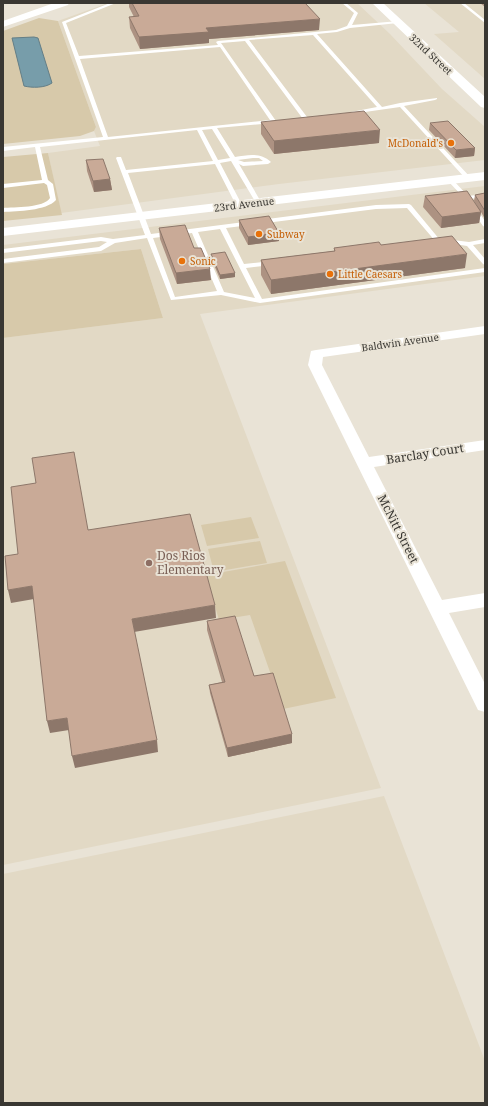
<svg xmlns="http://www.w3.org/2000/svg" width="488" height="1106" viewBox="0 0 488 1106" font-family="'Noto Serif',serif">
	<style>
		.built { fill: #e2d9c5 }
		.green { fill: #d7c9aa }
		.water { fill: #779daa; stroke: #647e86 }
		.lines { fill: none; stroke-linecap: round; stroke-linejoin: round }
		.service { fill: #fff; fill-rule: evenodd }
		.minor { fill: #fff; fill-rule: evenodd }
		.tertiary { fill: #fff; fill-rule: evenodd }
		.secondary { fill: #fff; fill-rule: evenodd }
		.wall { fill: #ad9282 }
		.shaded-wall { fill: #8d776a }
		.building { fill: #c9aa97; stroke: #8d776a }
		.food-dot { fill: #e8710a; stroke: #e9e3d6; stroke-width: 1.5 }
		.education-dot { fill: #8d6e63; stroke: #e9e3d6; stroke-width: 1.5 }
		.labels { text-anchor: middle; stroke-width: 4; stroke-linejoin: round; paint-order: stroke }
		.far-street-label { font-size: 10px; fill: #393732; stroke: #e9e3d6 }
		.far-food-label { font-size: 10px; fill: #c56008; stroke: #e9e3d6; text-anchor: start }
		.street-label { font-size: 12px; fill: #393732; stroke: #e9e3d6 }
		.education-label { font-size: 12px; fill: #785e54; stroke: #e9e3d6; text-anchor: start }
	</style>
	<rect width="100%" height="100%" fill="#e9e3d6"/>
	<path class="built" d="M108,3h249l33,31 52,55 43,38v33l-206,24 -218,29 -13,-60 52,-7 -6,-15 2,-4 -38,-106z
		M424,3h61v76l-51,-45 25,-2z
		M485,186v90l-285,38 181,474 -378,77v-527l160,-20 -22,-69 -138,15v-19z
		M384,796l101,265v42h-482v-229z"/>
	<path class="green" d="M39,18l19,3 38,106 -2,4 -14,5 -77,8v-113z
		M48,153l14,62 -59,6v-64z
		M141,249l22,69 -160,20v-74z
		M251,517l8,21 -52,8 -6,-21z
		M260,541l7,22 -53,9 -6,-23z
		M285,561l51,137 -53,11 -33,-94 -31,5 -13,-45z"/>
	<path class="water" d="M34,37l4,1 14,45c-7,5 -20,5 -28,3l-12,-48z"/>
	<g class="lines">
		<path class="service" d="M110,3h6l-50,20 13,33 139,-11 -2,-3 2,-1 118,-11 11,-4 7,-13 -12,-10h4l12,10 -6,12 47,-4 -1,2 -48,5 -13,4 -20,2 65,73 18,-4 37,-5v1l-2,1 -31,6 67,72 -5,1 -66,-72 -49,7v-2l26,-5 -64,-72 -64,5 58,77v2h-4l-58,-78 -24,2 55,78 -3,2 -56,5 18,29c13,-2 25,-5 36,5l-3,2 -25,2 -4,-2 22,38 -5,1 -25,-42 -11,2 22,42 -3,2 -3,-2 -21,-41 -87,9 23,61 225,-29 33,-1 2,1 29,35v2h-4l-29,-34 -31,1 -150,19 18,36 28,-3 3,2 -3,2 -26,3 16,31 223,-31v4l-225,31 -39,-8 -50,5 -24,-62 -32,5 -14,8 -98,12v-4l96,-12 8,-5 -6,-1 -98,12v-4l98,-12 12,2 32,-4 -29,-77 1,-1h4l5,13 87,-9 -16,-31 -157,17 8,33 5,4 3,16c-10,11 -38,11 -53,12v-4c11,-1 41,0 47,-10l-3,-13 -3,-2 -41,5v-4l39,-4 -7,-33 -32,4v-4l100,-10 -41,-115zM220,47l50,73 -162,17 -28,-78zM212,129l18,29 -12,2 -16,-30zM253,158h6l4,3 -19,1 -6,-2zM220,229l35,69 -31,-6 -26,-60zM192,233l25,58 -42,6 -22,-59z
			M460,3h4l21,17v3z
			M448,179h4l16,17 17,-2v4l-20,1 -17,-18z
			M474,207l2,1 9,13v6l-2,-1 -12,-17z
			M445,239l24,3 16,-3v4l-12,2 12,14v6l-2,-1 -16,-18 -24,-4v-2z"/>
		<path class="minor" d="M485,326v8l-162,23 -1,8 47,92 116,-17v10l-111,17 68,133 43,-7v14l-36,6 36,71v28l-7,-2 -170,-345 3,-14 5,-1z"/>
		<path class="tertiary" d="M54,3h15l-1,2 -65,22v-6z
			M372,3h11l102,94v11l-4,-1z"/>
		<path class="secondary" d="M485,172v8l-482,56v-8z"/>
	</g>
	<path class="wall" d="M129,3h176l14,27 -110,9v4l-69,6 -10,-21 -1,-11h5l-5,-10z
		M480,3h5v4z
		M261,122l118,21 -105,11 -13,-20z
		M430,123l45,25 -1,8 -19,2 -26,-28z
		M86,160l24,19 2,11 -18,2 -7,-21z
		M485,193v26l-4,-7 -2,11 -38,5 -18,-21 2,-11 52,10 -3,-5 1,-6z
		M239,220l40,21 -31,4 -9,-17z
		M159,228l35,20 17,32 -34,4 -17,-45z
		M381,245l84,23 -194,26 -10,-19v-15l73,-9v-3z
		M211,254l24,19v4l-15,2 -9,-21z
		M207,621l47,55 38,67 -64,14 -18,-64 -1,-8 13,-3 -15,-52z"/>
	<path class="shaded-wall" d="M320,19l-1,11 -110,9v4l-69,6 -1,-12 67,-9z
		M380,130l-1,13 -105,11v-13z
		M475,148l-1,8 -19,2 1,-8z
		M110,179l2,11 -18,2 -1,-11z
		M481,212l-2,11 -38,5 1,-11z
		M279,233v8l-31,4v-8z
		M467,254l-2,14 -194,26v-14z
		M210,269l1,11 -34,4 -1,-11z
		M235,273v4l-15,2v-4z
		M32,586l2,13 -23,4 -3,-13z
		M215,605l1,13 -82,14 -2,-13z
		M67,718l2,12 -19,3 -3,-12z
		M292,734v9l-64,14 -1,-9z
		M157,740l1,12 -83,16 -3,-12z"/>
	<path class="building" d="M132,3h173l15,16 -114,9 3,4 -70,5 -10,-20 10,-1z
		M364,111l16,19 -106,11 -13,-19z
		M448,121l27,27 -19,2 -26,-27z
		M103,159l7,20 -17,2 -7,-21z
		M467,191l14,21 -39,5 -17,-21z
		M485,193v18l-10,-16z
		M269,216l10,17 -31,4 -9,-17z
		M185,225l9,23h7l9,21 -34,4 -17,-45z
		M452,236l15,18 -196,26 -10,-20 74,-9 -1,-3 45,-6 2,3z
		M225,252l10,21 -15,2 -9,-21z
		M74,452l14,78 102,-16 25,91 -83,14 25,121 -85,16 -5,-38 -20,3 -15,-135 -24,4 -3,-34 13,-2 -7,-67 25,-4 -4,-25z
		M235,616l19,60 19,-3 19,61 -65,14 -18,-63 16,-3 -18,-61z"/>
	<g class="food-dot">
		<circle cx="451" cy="143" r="4"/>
		<circle cx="259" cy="234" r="4"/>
		<circle cx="182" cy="261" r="4"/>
		<circle cx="330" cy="274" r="4"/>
	</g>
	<circle class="education-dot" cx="149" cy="563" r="4"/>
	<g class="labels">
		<g class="far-street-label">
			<text transform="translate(431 54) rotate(43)" y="4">32nd Street</text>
			<text transform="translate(244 204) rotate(-7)" y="4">23rd Avenue</text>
			<text transform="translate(400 342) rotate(-8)" y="4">Baldwin Avenue</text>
		</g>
		<g class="far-food-label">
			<text x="443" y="147" text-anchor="end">McDonald's</text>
			<text x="267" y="238">Subway</text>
			<text x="190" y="265">Sonic</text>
			<text x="338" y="278">Little Caesars</text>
		</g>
		<g class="street-label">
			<text transform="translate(425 454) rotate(-9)" y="4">Barclay Court</text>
			<text transform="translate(398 529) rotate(63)" y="4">McNitt Street</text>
		</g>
		<g class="education-label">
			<text x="157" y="560">Dos Rios<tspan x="157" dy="14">Elementary</tspan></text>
		</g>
	</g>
	<rect width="488" height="1106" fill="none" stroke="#393732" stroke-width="8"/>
</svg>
